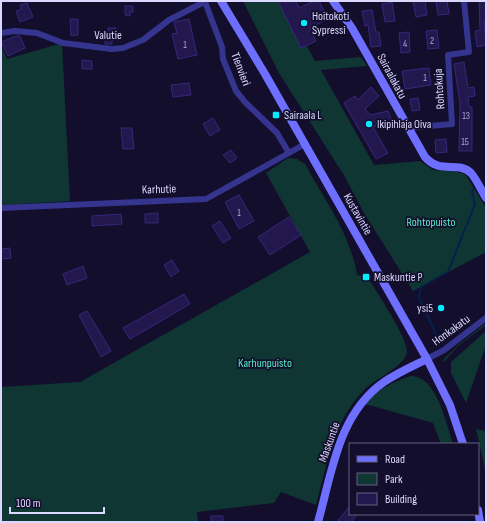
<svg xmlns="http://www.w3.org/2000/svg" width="487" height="523" viewBox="0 0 487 523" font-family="'Sofia Sans Condensed',sans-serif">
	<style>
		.green { fill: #103633 }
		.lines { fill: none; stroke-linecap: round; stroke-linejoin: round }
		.stream { stroke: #05204d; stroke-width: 2 }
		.building { fill: #22184e; stroke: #36277c }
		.street { stroke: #35348f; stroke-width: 6 }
		.secondary { stroke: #6f6fff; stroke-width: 8 }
		.poi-dot { fill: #04ebff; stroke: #120e2b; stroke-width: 1.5 }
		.labels { text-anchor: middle; stroke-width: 3.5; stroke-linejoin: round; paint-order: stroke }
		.number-label { font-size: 10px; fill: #ada8d3 }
		.poi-label { font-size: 12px; fill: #dbd8ff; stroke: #120e2b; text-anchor: start }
		.street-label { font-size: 12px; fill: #dbd8ff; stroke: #120e2b }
		.park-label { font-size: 12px; fill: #56edc4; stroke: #120e2b }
	</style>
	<rect width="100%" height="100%" fill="#120e2b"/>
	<path class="green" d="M243,1h39l33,60 46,-4 6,9 -46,4 53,95 46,-4 13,9 20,1 12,3 21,34v44l-73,39 -49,-78 -19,-36 -66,-104z
		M62,43l8,158 -69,4v-160l6,14z
		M288,158l9,1 8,5c19,35 46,71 52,111l11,3c8,13 41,62 39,75 -3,13 -31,26 -41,35 -32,31 -39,76 -50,117l-35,-13 -7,11 -77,9 1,10h-197v-135l79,-5 230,-130 -44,-79z
		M486,323v2l-28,21 -14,16 -1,-2 15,-15z
		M486,331v14l-20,58 -15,-30v-11z
		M411,376c26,0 35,48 42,68h-12l-8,-21 -68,-19c12,-15 28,-22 46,-28z
		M476,429l10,2v42z"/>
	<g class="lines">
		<path class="stream" d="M438,339l-19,-42 2,-10 27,-15 27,-68 -3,-12 1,-3"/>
	</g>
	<path class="building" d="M278,1h18l3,7 15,-7h5l9,18 -18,9 6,13 -15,7z
		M413,1h12l2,14 -11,2z
		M436,1h11l2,13 -11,1z
		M479,1h7v21h-2l2,23 -9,2 -2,-16 5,-1z
		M392,2l3,19 -10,1 -3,-18z
		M27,3l6,14 -13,5 -4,-11 6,-2 -2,-4z
		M125,6h8v6h-3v4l-5,-1z
		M372,10l4,22h3l2,14 -10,1 -3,-22 -3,1 -3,-15z
		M70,19h8v16l-7,1z
		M189,19l8,36 -19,4 -6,-25 5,-1 -3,-11z
		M108,28h8l1,12h-5v4h-7v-9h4z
		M437,30l2,18 -11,1 -2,-18z
		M409,32l1,20 -9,1 -2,-20z
		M16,36h4l5,12 -17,8 -7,-14z
		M82,60l10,1v8h-10z
		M464,62l4,26 6,-1 1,9 -7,1 1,10h3v44h-13l1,-48 -6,-39z
		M429,68l2,17 -26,4 -3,-18z
		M189,83l2,12 -18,2 -2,-12z
		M371,87l8,9 -14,13 5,6 18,-4 4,10 -19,6 15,26 -12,6 -32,-56 11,-7 3,4z
		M418,98l2,12 -8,1 -2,-12z
		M213,118l7,12 -10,6 -7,-12z
		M121,128h11l2,21h-11z
		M446,139l1,13 -11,1 -1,-13z
		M231,150l6,8 -7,5 -7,-8z
		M239,195l15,26 -15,8 -14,-27z
		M158,213v10h-13v-9z
		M121,214l1,10 -30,2v-10z
		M289,217l12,18 -31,20 -12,-18z
		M220,221l11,17 -8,5 -11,-17z
		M10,248l1,10 -10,1v-10z
		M172,260l7,11 -8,6 -7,-12z
		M83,266l4,12 -20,7 -4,-11z
		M184,294l6,10 -60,35 -7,-11z
		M87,311l24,40 -10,6 -22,-42z
		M350,506v8h8l-7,8h-11l-2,-2z
		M211,516h12v6h-12z"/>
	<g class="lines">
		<path class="street" d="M205,2l17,45 1,12 13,32 9,11 32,31 12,20
			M1,33l14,-2 22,2 26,10 49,6 11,-1 20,-8 26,-20 37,-19
			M406,128l46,-4 -4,-69 21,-3 -5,-51
			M1,208l205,-9 99,-55
			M427,359l17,-9 42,-32"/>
		<path class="secondary" d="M221,1l44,73 162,285 23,46 13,39
			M333,1l19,27 73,129c16,18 32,3 46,16 6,7 10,17 15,25
			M478,510l2,12
			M318,522c14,-49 20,-108 66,-140 13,-9 29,-16 43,-23"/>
	</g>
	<g class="poi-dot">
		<circle cx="304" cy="23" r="4"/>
		<rect x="272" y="111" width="8" height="8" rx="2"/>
		<circle cx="369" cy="124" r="4"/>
		<rect x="362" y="273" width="8" height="8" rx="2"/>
		<circle cx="441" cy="308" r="4"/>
	</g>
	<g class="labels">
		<g class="number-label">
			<text x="432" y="44">2</text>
			<text x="405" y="47">4</text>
			<text x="185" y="48">1</text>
			<text x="425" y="81">1</text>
			<text x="466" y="119">13</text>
			<text x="465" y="145">15</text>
			<text x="239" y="216">1</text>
		</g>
		<g class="poi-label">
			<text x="312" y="20">Hoitokoti<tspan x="312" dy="14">Sypressi</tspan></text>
			<text x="284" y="119">Sairaala L</text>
			<text x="377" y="128">Ikipihlaja Oiva</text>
			<text x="374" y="281">Maskuntie P</text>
			<text x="433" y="312" text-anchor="end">ysi5</text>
		</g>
		<g class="street-label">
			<text x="108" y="39">Valutie</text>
			<text transform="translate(241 69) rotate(69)" y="4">Tienvieri</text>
			<text transform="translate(392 76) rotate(62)" y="4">Sairaalakatu</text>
			<text transform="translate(439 89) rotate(-94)" y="4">Rohtokuja</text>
			<text transform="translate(159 189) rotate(-2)" y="4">Karhutie</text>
			<text transform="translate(358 214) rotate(60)" y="4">Kustavintie</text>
			<text transform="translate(451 330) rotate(-36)" y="4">Honkakatu</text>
			<text transform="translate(329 442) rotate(-70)" y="4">Maskuntie</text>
		</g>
		<g class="park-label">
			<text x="431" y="226">Rohtopuisto</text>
			<text x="265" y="367">Karhunpuisto</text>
		</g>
	</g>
	<rect width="487" height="523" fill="none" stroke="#dbd8ff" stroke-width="4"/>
	<rect x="349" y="443" width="130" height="72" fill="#120e2b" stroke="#625f80"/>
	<rect x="357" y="456" width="20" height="6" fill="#6f6fff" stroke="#625f80"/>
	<text x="385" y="463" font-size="12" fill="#dbd8ff">Road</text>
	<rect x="357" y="473" width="20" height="12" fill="#103633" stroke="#625f80"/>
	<text x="385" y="483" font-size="12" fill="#dbd8ff">Park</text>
	<rect x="357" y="493" width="20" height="12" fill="#22184e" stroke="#625f80"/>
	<text x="385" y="503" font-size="12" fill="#dbd8ff">Building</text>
	<path d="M10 507v6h94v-6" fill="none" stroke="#dbd8ff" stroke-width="2"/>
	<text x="16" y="507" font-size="12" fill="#dbd8ff" stroke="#120e2b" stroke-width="3" paint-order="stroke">100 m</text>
</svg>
